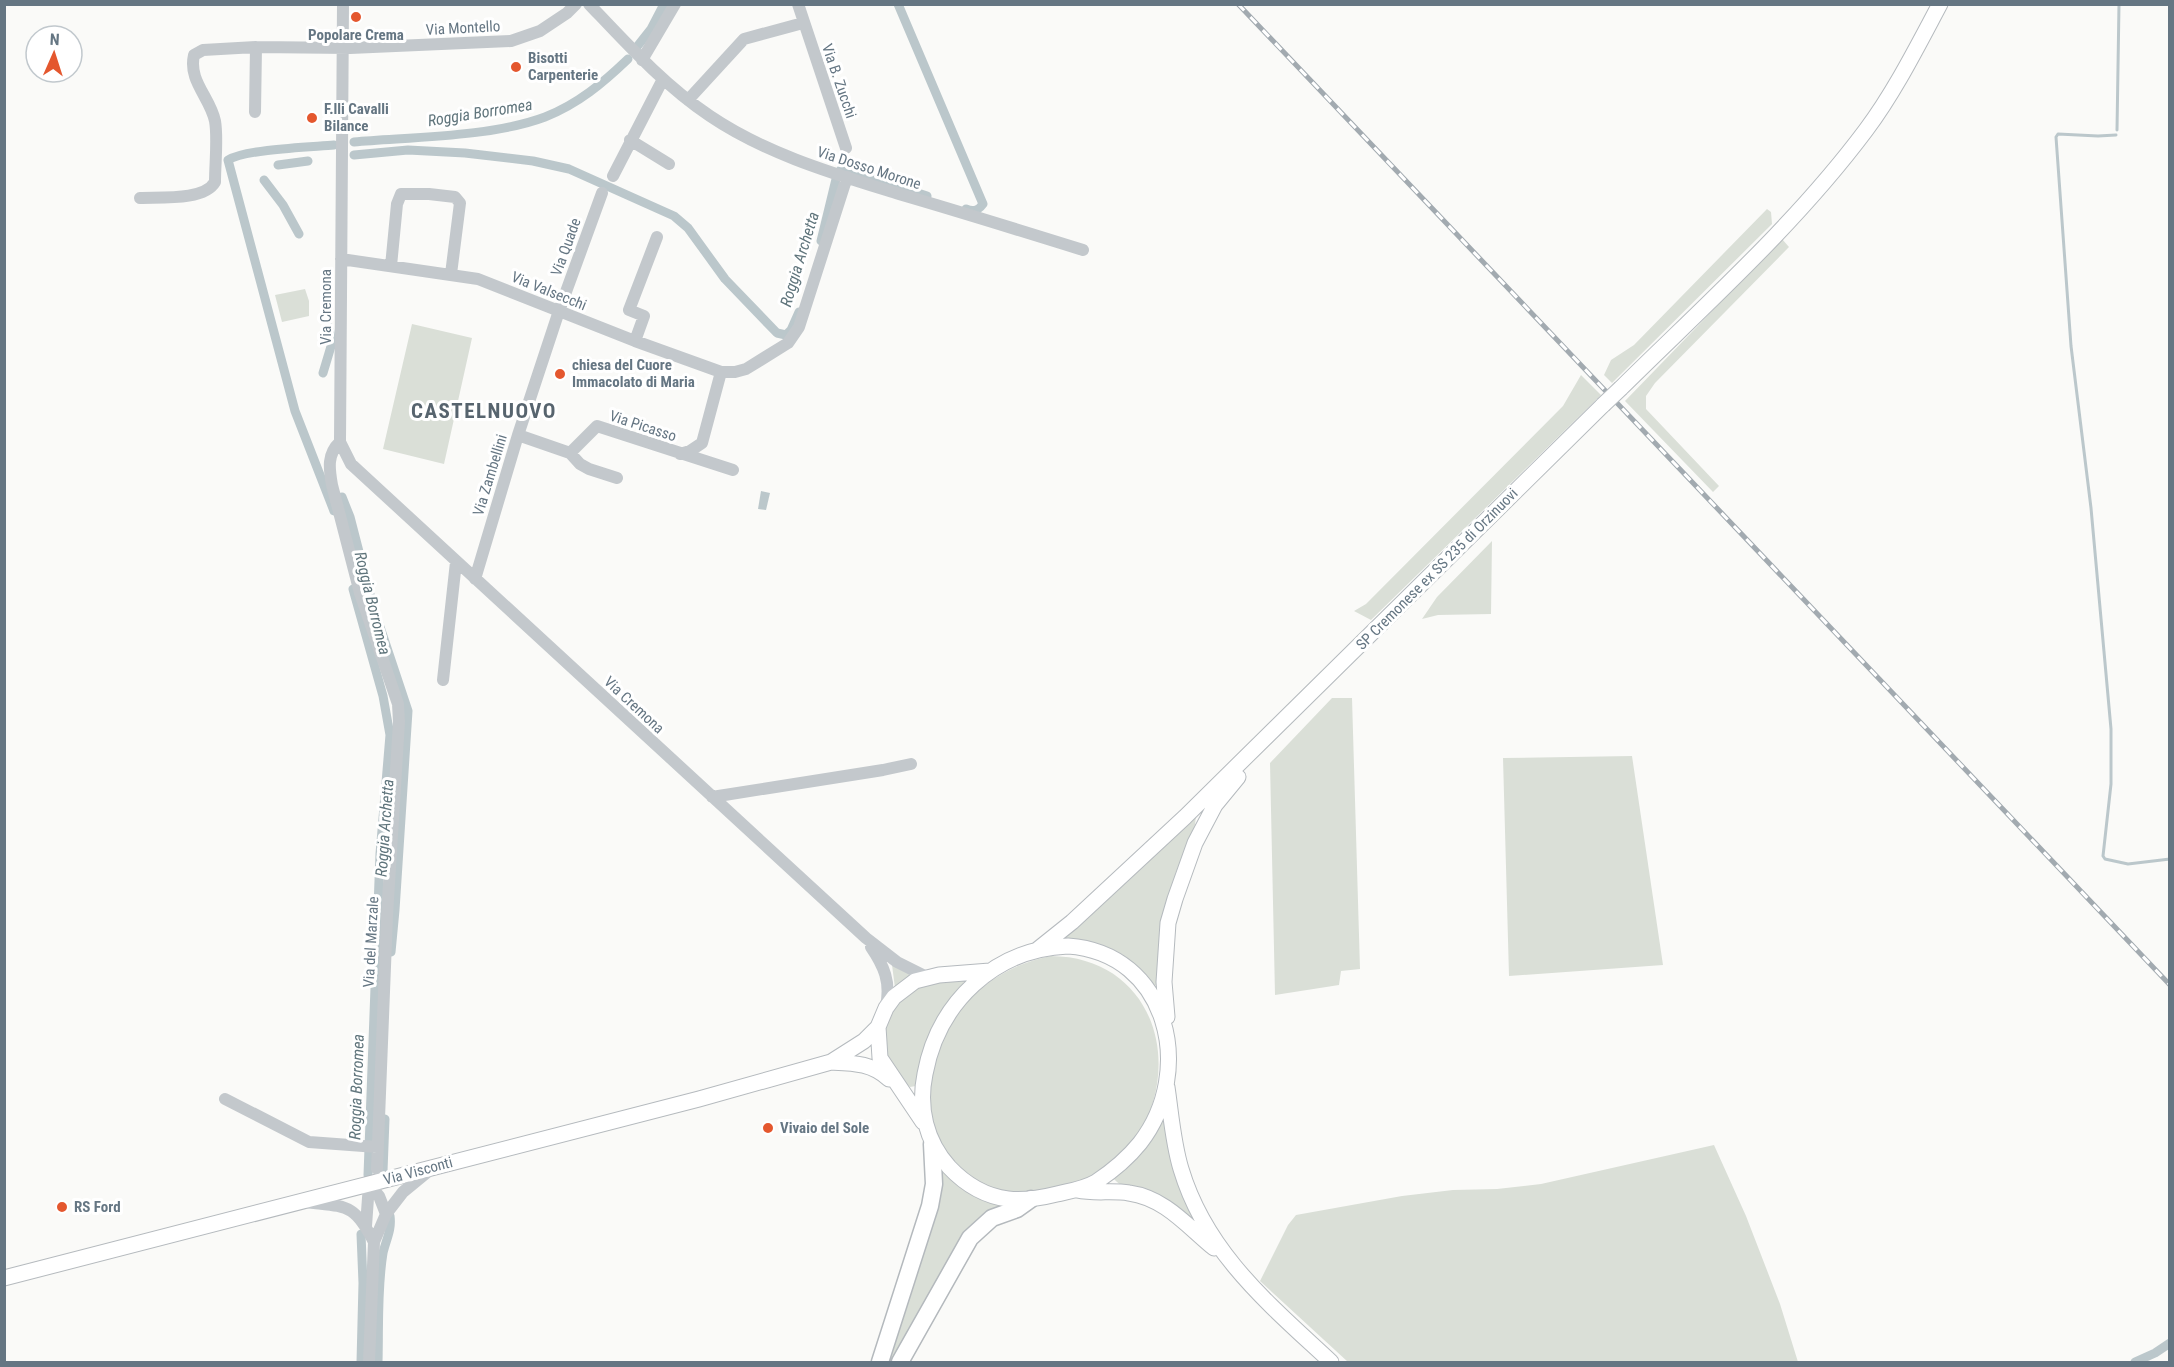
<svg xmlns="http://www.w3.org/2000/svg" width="2174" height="1367" viewBox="0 0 2174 1367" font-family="'Roboto Condensed',sans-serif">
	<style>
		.green { fill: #dadfd7 }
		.water { fill: #bbc7cb }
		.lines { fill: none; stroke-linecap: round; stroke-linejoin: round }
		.stream { stroke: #bbc7cb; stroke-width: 3 }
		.canal { stroke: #bbc7cb; stroke-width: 9 }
		.major-casing { stroke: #b5babe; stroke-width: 17 }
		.highway-casing { stroke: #b4b9bd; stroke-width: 19 }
		.minor { stroke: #c3c8cc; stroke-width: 12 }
		.major { stroke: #fff; stroke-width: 15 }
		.highway { stroke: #fff; stroke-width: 16 }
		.rail-casing { stroke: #a2aab0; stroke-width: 5 }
		.rail { stroke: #fff; stroke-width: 3; stroke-dasharray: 9; stroke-linecap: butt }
		.major-bridge-casing { stroke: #b5babe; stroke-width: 17; stroke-linecap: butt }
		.major-bridge { stroke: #fff; stroke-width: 15 }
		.poi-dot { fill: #e4572e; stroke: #fff; stroke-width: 2 }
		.labels { text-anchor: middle; stroke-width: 6; stroke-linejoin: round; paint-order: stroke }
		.street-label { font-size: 15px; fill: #657683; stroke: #fff }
		.poi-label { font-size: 15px; font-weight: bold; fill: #657683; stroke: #fff; text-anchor: start }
		.water-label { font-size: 16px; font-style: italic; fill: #60757c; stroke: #fff }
		.district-label { font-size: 21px; font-weight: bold; letter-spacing: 1.5px; fill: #57646e; stroke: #fff }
	</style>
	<rect width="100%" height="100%" fill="#fafaf8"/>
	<path class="green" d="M1767,209l4,3 1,12 -160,159 -8,-8 7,-15 23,-15z
		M1782,239l7,8 -134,136 -9,13v13l73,77 -6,6 -88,-91z
		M305,289l4,12v15l-27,6 -7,-27z
		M412,324l60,14 -28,126 -61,-15z
		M1581,375l20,20 -230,225 -17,-9 12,-7 197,-198z
		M1492,541l-1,73 -53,1 -16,4 15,-22z
		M1332,698h20l8,271 -19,2 -2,14 -64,10 -5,-232z
		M1632,756l31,209 -154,11 -6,-218z
		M1196,816l-1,9 -19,47 -10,35 -8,79 -4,-1c-14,-19 -33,-35 -56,-41 -11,-3 -23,-3 -33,-6l-2,-2z
		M1051,956c100,1 135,105 85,183 -7,11 -19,19 -30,27 -8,6 -19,18 -29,22 -12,4 -28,3 -41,4 -8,1 -18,3 -27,3 -7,0 -32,-10 -38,-14 -5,-3 -9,-9 -13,-13 -17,-17 -24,-36 -27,-60 -9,-76 49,-139 120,-152z
		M892,965l23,11 -20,12z
		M965,979c-3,13 -22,29 -30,42 -11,20 -15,43 -19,65l-6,1 -21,-21 -5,-12 2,-34 11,-19 17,-13 14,-6z
		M1165,1119l29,98 -2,2c-10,-9 -20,-18 -32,-23 -15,-7 -35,-4 -46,-17l33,-32 14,-27z
		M1714,1145l32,71 34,88 18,58h-450l-88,-81 28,-56 8,-10 106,-19 51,-6 44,-1 44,-5z
		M944,1172l19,17 40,17c-16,8 -28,15 -39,29l-73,127h-7l56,-189z"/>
	<path class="water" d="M761,491l9,2 -4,17 -8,-1z"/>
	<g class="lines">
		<path class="stream" d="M2117,130l2,-126
			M2116,135l-18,1 -40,-2 -2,3 15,209 20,162 20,221v55l-8,72 2,3 23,5 42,-5"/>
		<path class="canal" d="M898,4l85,200c-5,7 -10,8 -17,5
			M636,48l15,-19 13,-25
			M354,142c57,-5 138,-5 191,-25 33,-13 58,-34 83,-58
			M354,155l54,-5 57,3 68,8 36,8 105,47 14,12 37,51 52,54 9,2 5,-5 8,-18
			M278,165l30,-4
			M264,180l19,25 16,29
			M821,241l16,-66 5,-7 85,28
			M323,373l9,-30 -3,-16
			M342,497l8,20 23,89 35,105 -13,199 -4,42
			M334,511l-39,-100 -67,-251c18,-11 83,-13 106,-15
			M353,589l30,107 7,39 -10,119 -12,321
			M383,1171l2,-52
			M361,1234l2,49 -2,79
			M378,1362c1,-35 -1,-73 5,-109 3,-13 9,-23 7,-37
			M2135,1362l20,-9 15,-10"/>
		<g class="major-casing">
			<path id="major" d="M1621,388c84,-83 174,-163 245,-258 29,-39 51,-83 74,-126
				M1068,946c100,7 128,125 72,197 -12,15 -29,29 -44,39 -12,7 -26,9 -39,12 -16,4 -33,7 -49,5 -24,-3 -43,-15 -59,-32 -23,-26 -31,-59 -24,-93 13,-71 69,-125 143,-128z
				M1037,950l35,-28 113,-105 418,-412
				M1167,1017l-3,-35 4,-59 7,-24 20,-56 20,-38 23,-28
				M878,1027l2,31 43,64
				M831,1062c23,1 41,1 58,17
				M1167,1087c4,27 6,56 14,82 25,84 89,136 150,193
				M1077,1190c19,4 34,0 52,3 36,5 58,33 85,55
				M4,1278l695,-179 132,-37 33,-21 14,-14 8,-19 8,-11 21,-16 24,-6 51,-4"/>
		</g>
		<g class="highway-casing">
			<path id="highway" d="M880,1362l50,-156 4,-22 -2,-40
				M900,1362l70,-124 22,-20 25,-9 14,-10"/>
		</g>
		<path class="minor" d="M343,4l-3,438 11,22 515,474 31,24 30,15
			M589,4c38,40 75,81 121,112 56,38 125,58 189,78 62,18 123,37 184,56
			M798,4l48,144
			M642,60l33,-56
			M688,100l56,-61 59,-16
			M255,112l1,-65
			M630,140l39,24
			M613,176l50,-97
			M140,198c20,-1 64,3 75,-16 0,-18 3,-44 0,-61 -5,-24 -27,-40 -21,-66l9,-5 53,-3 94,1 161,-7 29,-10 27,-18 9,-9
			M341,259l137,20 157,62 86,31h14l11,-3 42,-26 11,-16 48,-150
			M391,266l6,-62 4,-10h28l26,3 5,6 -9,71
			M635,341l9,-25 -15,-6 28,-73
			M518,435l52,18 10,11 9,5 28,9
			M340,442c-13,12 -11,26 -8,43l28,108 38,111 1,18 -12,194 -10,253
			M570,453l27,-27 136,44
			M680,454l10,-3 12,-8 19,-71
			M475,579l43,-144 41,-124 43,-118
			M443,680l13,-118
			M712,797l171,-27 28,-6
			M871,947c13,19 20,35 15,59
			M225,1099l84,43 68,5
			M369,1184l10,12 7,18
			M306,1202c41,5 48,1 68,40
			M366,1226l3,-42
			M369,1362l5,-120 12,-28 17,-22 28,-23"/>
		<use href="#major" class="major"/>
		<use href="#highway" class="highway"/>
		<g class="rail-casing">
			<path id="rail" d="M1238,4l932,981"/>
		</g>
		<use href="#rail" class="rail"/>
		<g class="major-bridge-casing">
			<path id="major-bridge" d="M1603,405l18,-17"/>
		</g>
		<use href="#major-bridge" class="major-bridge"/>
	</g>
	<g class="poi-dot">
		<circle cx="356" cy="17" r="6"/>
		<circle cx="516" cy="67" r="6"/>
		<circle cx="312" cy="118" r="6"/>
		<circle cx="560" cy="374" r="6"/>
		<circle cx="768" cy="1128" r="6"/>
		<circle cx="62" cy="1207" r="6"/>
	</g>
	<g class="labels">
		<g class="street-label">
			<text transform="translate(463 28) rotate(-3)" y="5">Via Montello</text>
			<text transform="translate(839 81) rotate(71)" y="5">Via B. Zucchi</text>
			<text transform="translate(869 168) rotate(18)" y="5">Via Dosso Morone</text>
			<text transform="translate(566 247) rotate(-70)" y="5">Via Quade</text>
			<text transform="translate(549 291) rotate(22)" y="5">Via Valsecchi</text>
			<text transform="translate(326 307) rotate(-90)" y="5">Via Cremona</text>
			<text transform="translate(643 426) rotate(18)" y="5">Via Picasso</text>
			<text transform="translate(490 475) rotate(-73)" y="5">Via Zambellini</text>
			<text transform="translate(1437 569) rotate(-45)" y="5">SP Cremonese ex SS 235 di Orzinuovi</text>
			<text transform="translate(634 705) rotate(43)" y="5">Via Cremona</text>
			<text transform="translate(371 942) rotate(-87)" y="5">Via del Marzale</text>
			<text transform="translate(418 1171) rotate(-15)" y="5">Via Visconti</text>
		</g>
		<g class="poi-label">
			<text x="356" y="40" text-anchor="middle">Popolare Crema</text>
			<text x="528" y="63">Bisotti<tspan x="528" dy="17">Carpenterie</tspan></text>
			<text x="324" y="114">F.lli Cavalli<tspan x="324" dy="17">Bilance</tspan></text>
			<text x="572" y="370">chiesa del Cuore<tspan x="572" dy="17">Immacolato di Maria</tspan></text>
			<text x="780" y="1133">Vivaio del Sole</text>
			<text x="74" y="1212">RS Ford</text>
		</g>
		<g class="water-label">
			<text transform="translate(480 112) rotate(-9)" y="6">Roggia Borromea</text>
			<text transform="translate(799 259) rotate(-73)" y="6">Roggia Archetta</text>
			<text transform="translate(373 603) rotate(76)" y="6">Roggia Borromea</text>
			<text transform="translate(384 828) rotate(-86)" y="6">Roggia Archetta</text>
			<text transform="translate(356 1087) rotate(-88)" y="6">Roggia Borromea</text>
		</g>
		<g class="district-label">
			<text x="484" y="418">CASTELNUOVO</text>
		</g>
	</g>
	<rect width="2174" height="1367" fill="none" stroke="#657683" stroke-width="12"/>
	<g transform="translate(54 54) rotate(3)"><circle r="28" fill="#ffffff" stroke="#c1c8cd" stroke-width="1.5"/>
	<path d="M0-4.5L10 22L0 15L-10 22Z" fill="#e4572e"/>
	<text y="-9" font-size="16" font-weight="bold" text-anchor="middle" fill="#657683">N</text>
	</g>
</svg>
